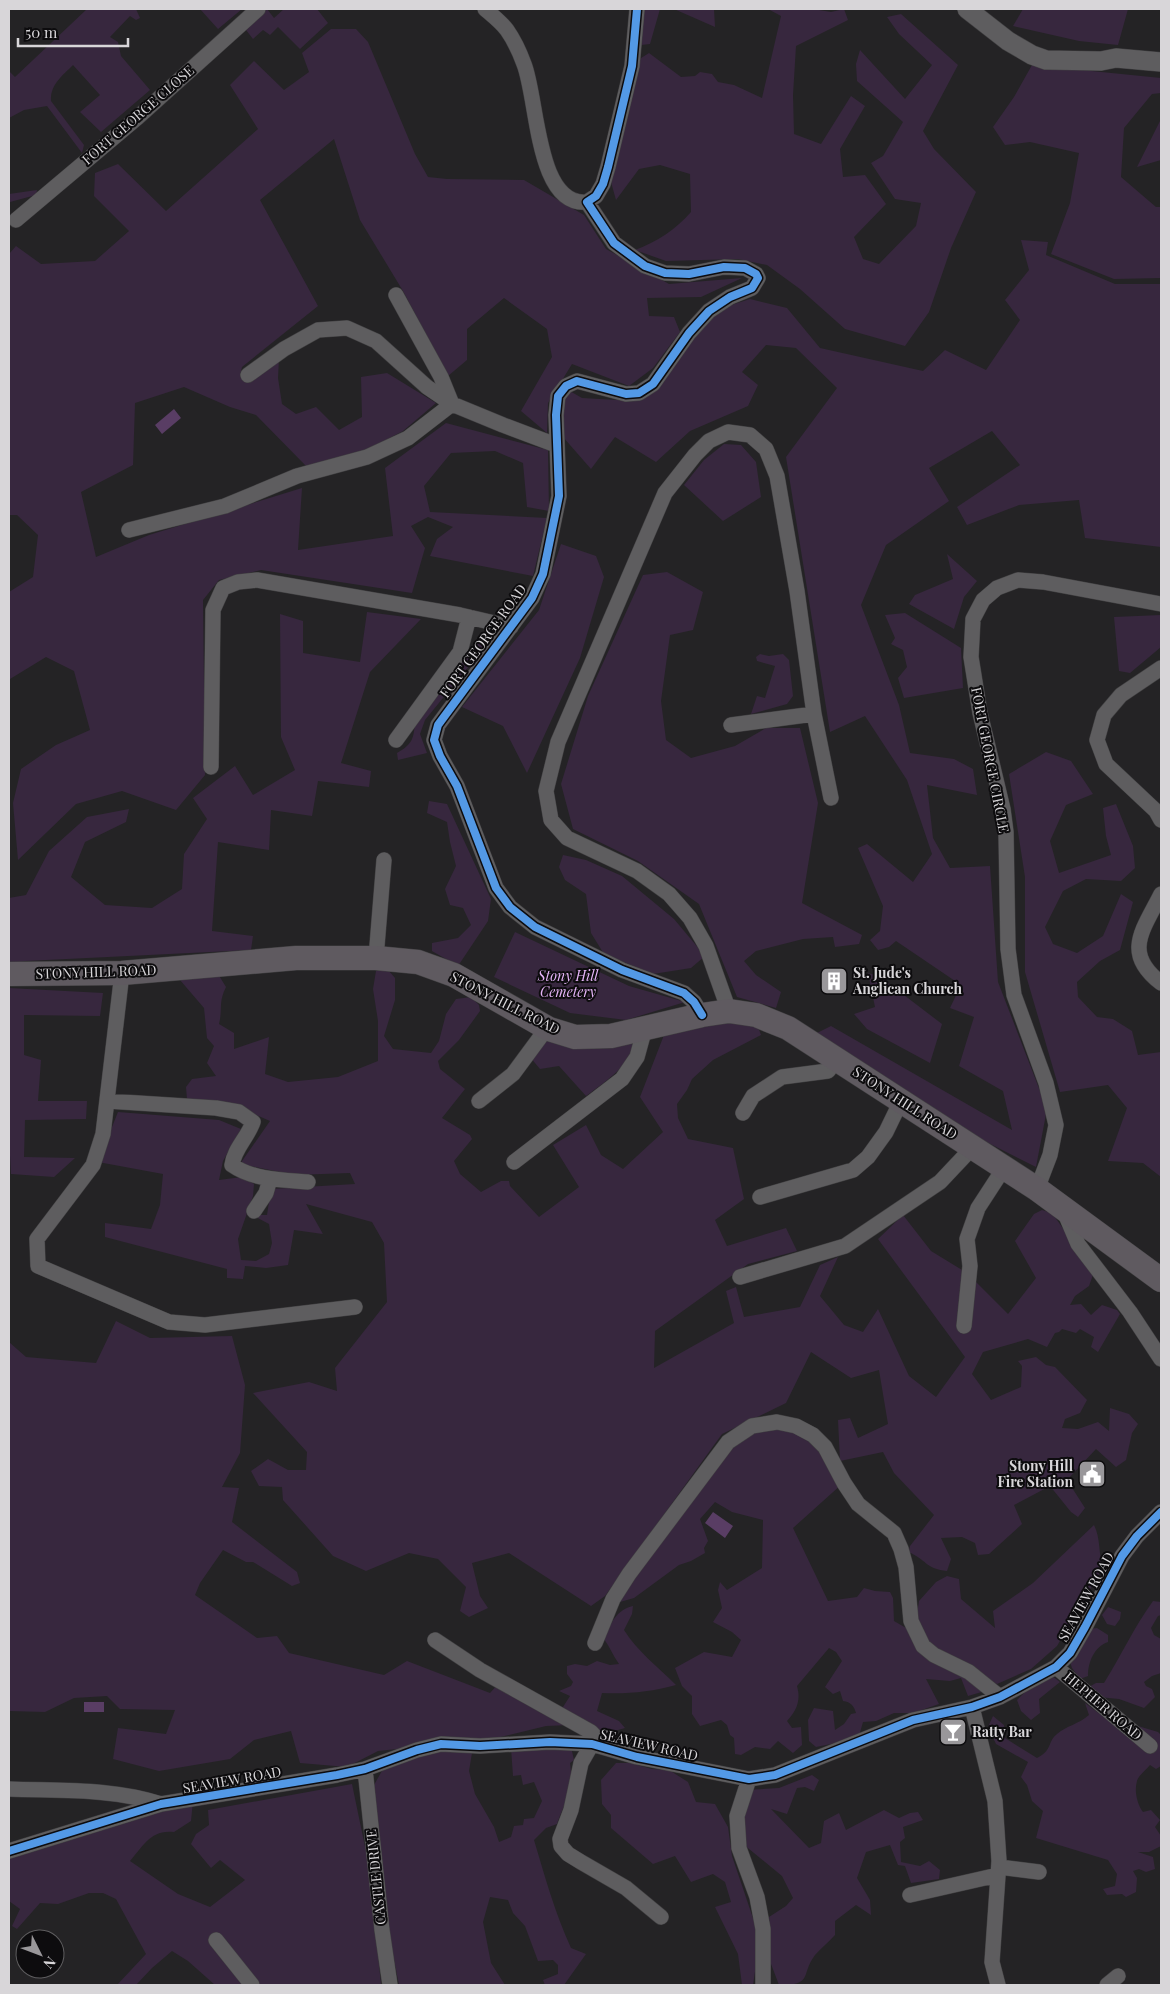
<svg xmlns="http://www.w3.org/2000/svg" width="1170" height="1994" viewBox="0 0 1170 1994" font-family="'Playfair Display',serif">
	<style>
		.green { fill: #37273e }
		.water { fill: #593d64 }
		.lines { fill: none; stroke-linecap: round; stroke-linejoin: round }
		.minor-casing { stroke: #414042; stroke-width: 16 }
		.tertiary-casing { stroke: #414042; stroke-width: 20 }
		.primary-casing { stroke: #414042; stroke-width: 25 }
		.minor { stroke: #5e5d5f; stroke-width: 15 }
		.tertiary { stroke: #5e5d5f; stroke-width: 19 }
		.primary { stroke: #5f5a60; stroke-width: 24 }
		.cycleway-casing { stroke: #0d0c0e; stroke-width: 11 }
		.cycleway { stroke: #5399e6; stroke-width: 8 }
		.labels { text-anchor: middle; stroke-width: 4; stroke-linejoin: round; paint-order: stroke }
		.street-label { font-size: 14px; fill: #d8d6d9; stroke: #0d0c0e }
		.poi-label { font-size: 14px; font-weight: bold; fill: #d8d6d9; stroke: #0d0c0e; text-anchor: start }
		.park-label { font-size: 14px; font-style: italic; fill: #e6b5f9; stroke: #0d0c0e }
	</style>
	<rect width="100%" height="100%" fill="#242325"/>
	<path class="green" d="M87,9h49l4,9 -4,2 -6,-4 -20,21 8,5 3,14 29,34 -49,42 -21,-20 20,-17 -27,-30c-11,11 -23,20 -22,36l33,44 -2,8 -35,-47 -23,4 -15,8v-47l6,6z
		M200,9h42l-24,20z
		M267,9l7,9 10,-9h33l11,14 -28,26 -22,-22 -8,8 -7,-5 -10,9 -7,-9z
		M640,9h20l-10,35 -9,1z
		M674,9h40l1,18z
		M768,9h45l18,3 13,-3 4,11 -52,26 -3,49 1,39 27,10 30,-48 14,10 -25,43 3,28 22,-2 21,29 -32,33 9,22 16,5 37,-38 5,-23 -26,-4 -24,-36 12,-7 20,-34 -46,-41 -1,-17 4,-14 45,49 27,-34 -33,-31 -12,-17 14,-3 57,51 -35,66 11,18 42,43 -25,56 -22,64 -24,34 -60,-17 -45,-40 -33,-24 -29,-6 -72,2 -31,-11c22,-8 41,-21 56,-38l-1,-38 -30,-9 -21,4 -23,31 -5,-18 27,-122 11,-7 32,24 14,-1 5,-4 12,2 6,8 16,3 28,13 19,-82z
		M1023,9h105l-10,36 -39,-4 -66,-15z
		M331,29h25l12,13 47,112 13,23 19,2 77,1 60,35 22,34 63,35 73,-6 -41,19 -54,1 2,18 25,1 6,15 -27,36 -24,18 -57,-22 -24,39 -1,30 -26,-22 31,-54 -5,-28 -43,-31 -37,31v31l-19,16 -45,-85 -43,-71 -26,-81 -74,61 58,106 -76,61 -2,9 11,3 28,-20 -1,19 4,26 14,10 20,-7 23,23 23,-13 -1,-40 26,-4 49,30 -33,28 -40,21 -56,15 -51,-52 -26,-8 -46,-20 -49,16 -2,62 -52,27 15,65 53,-22 153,-47 -4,62 95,-14 -8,-68 61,-45 102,27 1,61 -22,-4 -4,-44 -28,-12 -44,2 -27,33 6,26 117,6 -14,58 -103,-20 7,-17 16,-12 -25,-10 -17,9 14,22 -13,45 -151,-23 -42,10 -16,20 2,175 -29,35 -54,-19 -46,13 -58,56 -5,-57 8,-34 35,-24 34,-15 -16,-59 -28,-14 -36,22 -1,39v-126l24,-15 5,-42 -21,-20h-8v-261l7,-8 25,18 54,-3 34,-30 -35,-35 1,-23 23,-9 48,47 92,-82 -28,-44 24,-24 30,29 25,-18 -7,-19z
		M1032,65l129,13v15l-9,1 -28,34 -3,49 35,30h5v71l-47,1 -63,-25 19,-51 9,-50 -49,-11 -25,3 -12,-18 21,-30z
		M1161,119v41l-24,7z
		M37,190l-1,5 -26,7 -1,7v-15z
		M1021,240l27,2 -2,13 69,29h46v263l-76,-9 -6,-38 -60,5 -52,20 -10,-18 63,-42 -28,-34 -63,37 20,33 -63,44 -25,60 38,100 11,48 44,6 19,10 4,26 -50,-10 6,53 17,30 40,-2 8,116 49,127 -11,58 -93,-47 -128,-86 16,-8 181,104 -9,-39 -44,-25 15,-49 -24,-9 11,-23 -65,-44 -7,6 -11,3 -8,-10 10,-9 3,-25 -25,-58 9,-4 46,38 19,-28 -25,-74 -42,-64 -35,16 -44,-275 51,-69 -41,-40 -30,-3 -24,27 16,13 -10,21 -58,25 -34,31 -41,-25 -24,32 -28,-32 -1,-33 6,-14 14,8 35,2 25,-2 59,-72 21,-18 28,-9 37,9 33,40 103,23 22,-21 41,20 34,-50 -15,-20 24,-30z
		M724,444l17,1 15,17 5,35 -38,24 -39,-36 20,-25z
		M561,544l35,12 8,21 -24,81 -53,115 -24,-47 -41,-19 77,-97z
		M947,554l30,27 -13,16 -10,32 -45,-25 6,-9 38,-16z
		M667,572l36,20 -10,38 -23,5 -9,66 5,39 25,18 44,-12 31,-18h34l18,75 -16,100 60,32 -3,9 -24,3 -2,-10 -30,2 -47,12 -12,10 12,14 25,17 -5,16 -39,-11 -38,-93 -61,-43 -65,-32 -12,-45 27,-88 55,-121z
		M367,612l54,7 -51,53 -29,91 30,8 -2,16 -51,-6 -6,35 -41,-6 -2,40 -51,-8 -6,89 41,5 -2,14 -225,11 -17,3v-66l17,-3 23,-44 38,-34 42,-8 -3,13 -41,20 -14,35 34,28 47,3 30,-19 2,-35 23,-35 -14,-21 42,-32 18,29 42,-25 -14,-33 -1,-123 23,7v32l57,9z
		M905,613l56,35 2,40 -59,10 -6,-20 9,-11 -4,-17 -12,-6 4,-6 -10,-23z
		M1161,615v32l-31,26 -11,-2 -5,-54z
		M485,632l7,6 -67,82 -5,14 7,19 -29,7 -1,-7c16,-9 17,-15 18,-33z
		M760,654l9,2 14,-2 6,6 4,36 -6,8 -36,10 6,-18 8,2 10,-32 -18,-5 -1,-4z
		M1046,752l25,9 22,33 -27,11 -16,36 9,32 52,-18 -5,-19 -3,-28 13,-4 17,42 2,22 -14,13 -35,-2 -23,12 -18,36 8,17 24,9 26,-17 18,-42 12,8 -13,48 -20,11 -23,21 1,15 19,20 16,2 19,12 6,24 23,-3v125l-18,-14 -35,-2 19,-53 -19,-23 -48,7 -35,-120v-95l-16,-103z
		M429,801l18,3 44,95 -3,22 -30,45 -26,-15v-8l26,-5 13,-13 -8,-17 -13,-3 -5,-16 11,-23 -6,-24 -3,-20 -20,-9z
		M563,855l23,5 36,16 52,43 31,37 -14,12 -38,6 -49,-20 -13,-21 -5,-39 -21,-14 -6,-13z
		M515,932l114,54 56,16 -59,18 -56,-7 -76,-36z
		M376,971h13l6,7v22l-11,36 9,13 38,4 8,-12 7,-27 10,-15 15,-2 8,8 1,6 -21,29 -21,21 2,8 25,20 -23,29 28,17 2,4 -18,22 6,13 21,18 20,-11h8l1,5 29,31 40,-30 -26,-42 33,-20 15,30 22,14 40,-37 -23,-35 24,-62 34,-10 58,-4 5,14 -48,25 -21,19 -5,11 -10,14 1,14 10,21 45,9 11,51 -29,21 12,26 59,-18 11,23 -49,13 -93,67 -1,37 80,-45 -8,-32 10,-4 8,30 56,-10 20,-42 18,-8 -18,39 24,29 19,7 15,-23 31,67 27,21 29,-40 -87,-118 25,-24 28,36 36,22 41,41 28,-36 -21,-37 19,-27 8,-4 10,3 42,59 -5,14 -14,10 -5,9 11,-1 10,11 11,-10 15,5 3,4 -22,38 -7,-5 3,-10 -14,-8 -4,4 -14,-4 -3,3 -4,1 -8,14 -19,-8 -45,13 -11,22 19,26 30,-13 1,-21 -4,-5 18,-4 10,8 9,2 32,33 -7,13 -15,6 -3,9 16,1 20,-7 11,9 1,-23 19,6 9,10 -6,9 -6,27 -10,7 -20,-18 -29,31 18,28 -7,9 -7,-5 -21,-26 -36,19 8,19 -33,30 -11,1 -3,-12 -13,-6 -21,1 10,21 -4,12c-20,-2 -19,-9 -36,-18l-3,2 2,-9 24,-31 -40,-42 -11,-21 -43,9 -2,-41 12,-2 8,20 30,-14 -9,-54 -28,8 -40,-26 -25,51 -64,31 -117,162 -14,10 -82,-53 -37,10 8,33 8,12 -19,9 -9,-6 6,-24 -28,-28 -29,-6 -43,18 -33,-15 -50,-56 -1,-13 -23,-1 -8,-15 17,-12 20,11h18l1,-18 -54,-59 56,-11 28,9 -2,-23 52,-66 -3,-59 -12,-21 -66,-18 17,30 -29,-4 -6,35 -22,3 -21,-2 -2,13 -16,-1v-9l-122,-32v-14l46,6 9,-24 3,-31 -65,-12 20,-50 101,8 22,9 -18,32 -4,19 23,-3 12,7 -1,12 -15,43 3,21 15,1 13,-7 3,-11 -3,-19 -17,-9h15l4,-26 84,-5 -5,-11 -56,2 -54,-11 30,-43 -43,-19 -40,-3 -1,-12 6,-8 24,-3 -9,-13 7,-17 -7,-8 -3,-30 -24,-28 20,-5 18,-1 8,13c-8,16 -3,21 -7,37l15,9v16l35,-12 -4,37 23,8 50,-5 40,-16v-40l-5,-32z
		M868,973l11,3 63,48 -12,39 -63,-34 -13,-15 21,-7z
		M9,988l94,5 -3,23 -76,-1v40l17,5 -3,41h49l-1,18 -61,1 -1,37 51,1 -21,19 -43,-3 -2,-37z
		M551,1040h82c1,24 -30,43 -47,56l-27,-30 -19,3 -10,-12 10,-14z
		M116,1321l34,17 82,-2 13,49 -5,68 -18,34 17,1 -7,34 65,50 3,11 -8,3 -39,-24h-7l-23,-12 -23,33 -5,12 62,43 20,-2 12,17 95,22 23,-14 83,32 10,-11 22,14 41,11 7,-11 -11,-5 12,-5 2,-4 -6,-8v-8l8,-2 12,2 10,-5 13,4 9,-1c-6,-8 -9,-17 -15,-25 5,-14 13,-30 29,-33l-1,8 -8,16c14,22 33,36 52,55 -25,7 -48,9 -74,8l-5,18 22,10 6,7 -14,4 -41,-7 -24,1 -54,13 -114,12 -31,16 -47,-4 -9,-32 -37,9 -24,19 -71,12 -46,-12 5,-31 48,6 9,-24 -55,-1 -13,-13 -33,2 -29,14 -36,-1v-369l17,15 70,6z
		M777,1427l17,5 27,17 21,35 -49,44 35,73 29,-4 7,-9 11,3 15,1 3,6 1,23 19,11 72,59 -17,5 -7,-18 -11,3 -24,-2 13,25 -26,9h-19l-18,8 -13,1 -4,14 -18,6 -25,5 -7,-6 -1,-21 6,-12 19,3 2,19 9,-6 7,-10 5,-1c-2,-7 -5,-11 -13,-12l-3,-10 -7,3 -8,-7 17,-26 -6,-9 -7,-4 -32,38c4,14 0,24 -10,35l5,7 9,-1 1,18 -9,8 -15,-12 -8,8 -15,-2 -14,8 -6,-1 -1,-16 -4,-3 -3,-10 -6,-5 -21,6 -8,-12v-18l-10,-10 -7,-18 29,-16 28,5 9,-17 -9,-8 -19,-10 9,-14 -4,-18 2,-8 7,8 35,-22 1,-48 -31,-8 -17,-10 -15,17 8,22 -4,7 1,5 -14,8 -12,4 -45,33 -21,6 115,-159 26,-14z
		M1094,1525c7,14 4,28 9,42l-46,79 -26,23 -34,15 -68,-39 -13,-24 3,-20 17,-19 11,-6 12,3 2,20 34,29 -2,-17 40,-28z
		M1153,1601l8,1v13l-3,1 -7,12 3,7 7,4v34l-9,3 -8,6 2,4 6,3 3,8 -11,11 -25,-9 -31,-3 -1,-8 9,-5h8c17,-27 30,-56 49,-82z
		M1108,1607l13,5 -1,7 -5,7 -8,-2 -5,-9z
		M1097,1628l11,7v7c-14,5 -20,20 -20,34l-8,3 -8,-11 -2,-6 19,-33z
		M1052,1676l8,6 -21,17 1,14 -9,7 -10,-9 -4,-11 10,-10z
		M1085,1703l62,46 -9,-23 20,6 3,3v31l-5,3 -6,-4c-4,5 -12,11 -13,16 -3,10 0,23 6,31l8,-2 9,10 -5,7 6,9v10l-12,6h-11l15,5 2,12 -9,3 -7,-3 -6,2 4,7 -1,14 -10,5 -4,-3 -15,1 -4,-6 12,-3 2,-12 -9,-14 -72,-22 7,-27 -11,-10 -5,-16 -6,-8 7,-15 -32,-18 -8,-17 5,-11 11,9 1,13 32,20c16,-8 10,-16 20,-24 9,-8 22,-10 32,-19z
		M571,1747l3,13 -4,3c4,29 -4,36 -13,61l-11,4 -12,12c11,37 21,73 37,108l15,6 -22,31h-19l-2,-5 15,-6v-9l-5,-5 -15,1 -13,-35 -12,-13 -5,-13 -18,-3 -7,25 8,41 14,22h-106l-14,-72 -11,-128 9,-16 52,-19 37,3 -3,18 6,23 19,33 5,15 12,-5 3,-11 9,-1 1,-6 10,-1 8,-17 -8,-19 -11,3 -2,-10 -8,1 -2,-28z
		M616,1763h14l22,6 17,1 19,12 8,20 19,2 13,23 4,29 24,71 3,18 -6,40h-11l-4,-31 -23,-47 16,-5 -6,-20 -12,-8 -22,8 -16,-26 -22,8 -42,-36v-13l-9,-11 -1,-24z
		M812,1775l7,5 -5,11 -9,-4 -8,1 -10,26 -16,-5 38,39 12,-5 3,-22 15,-8 7,17 38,-20 15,8 11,-5 8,-1 5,8 -20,7 2,11 -5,4 1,20 19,4 9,-5 11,9 -1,9 -28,4 -6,-17 -7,-1 -8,-20 -24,7 -9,26 13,22 1,15 -15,-10 -21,16v14c-6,7 -14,13 -20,20 -15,20 -1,30 -36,30l-11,-29 3,-17 -2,-22 17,-11 7,-8 -11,-22 -39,-32 -6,-23 8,-31 34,-2z
		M352,1784l18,87 11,114h-166l-27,-24 -16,-10 -20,17 -16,17h-19l29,-31 -30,-55 -13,-6h-14l-31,11 -18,-1 -23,26 -5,-3 8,-17 -11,-8v-44l184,-56 -2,20 -17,11c-23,-3 -31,14 -44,29l48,33 32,13 35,-27 -25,-20 -9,8 -20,-24 5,-10 13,-9 -1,-15z"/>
	<path class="water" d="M174,409l7,9 -19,16 -7,-9z
		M713,1512l20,14 -8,12 -20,-15z
		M84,1702h20v10h-20z"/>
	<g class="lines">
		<g class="minor-casing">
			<path id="minor" d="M485,9c7,6 16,13 22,21 7,10 13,23 17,34 14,35 12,143 63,138
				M637,9l-5,57 -24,101 -5,17 -7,12 -9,6 27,41 31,23 20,7 24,1 35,-7 21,1 11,6 2,4 -6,10 -22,9 -21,14 -20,22 -36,51 -14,9 -13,1 -49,-13 -11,5 -8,10 -2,19 3,81 -16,78 -11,24 -94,127 -4,15 6,16 17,30 39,102 14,19 25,20 87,43 62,23 10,9 8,13
				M16,220l121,-102 121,-109
				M396,295l45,82 11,27
				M248,375l36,-26 34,-19 29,-2 29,13 51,46 25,17 51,21 53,20
				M129,530l96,-24 72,-30 70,-19 41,-19 44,-34
				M1161,668l-40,27 -17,20 -7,25 9,24 50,47 5,9
				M731,725l83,-11
				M396,740l64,-88 9,-35
				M211,767l2,-157 10,-22 15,-6 19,-2 203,35 51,12
				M1161,894c-18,36 -39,59 0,89
				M376,958l8,-98
				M122,973l-19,161 -10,31 -56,74 1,27 131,56 36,3 150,-18
				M729,1011l-23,-65 -16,-28 -21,-24 -32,-23 -70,-33 -16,-18 -5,-29 12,-49 107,-249 30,-38 14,-14 19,-9 22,3 16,14 11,27 20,115 17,123 17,84
				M107,1101l109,7 23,4 14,10c-5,15 -19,27 -21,43 21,15 51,15 76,17
				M479,1101l34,-27 34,-46
				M743,1113l10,-17 29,-19 46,-6 10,-12
				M514,1162l108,-83 15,-22 8,-29
				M1037,1189l13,-34 6,-30 -10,-42 -32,-88 -6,-46 -2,-117 -3,-23 -23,-96 -9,-56 2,-38 10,-19 14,-12 21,-8 25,2 118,22
				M760,1197l93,-27 15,-13 18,-25 15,-31
				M254,1211l12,-18 4,-14
				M1064,1211l14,33 52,68 31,47
				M740,1277l105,-31 95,-64 33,-35
				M964,1326l6,-60 -3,-27 11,-31 26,-40
				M435,1640l45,30 111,62 14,15
				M595,1643l18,-44 16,-25 99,-132 24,-16 25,-4 19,4 17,9 12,12 19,36 14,21 36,29 7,16 5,18 5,54 12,25 11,9 35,17 31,25
				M1056,1667l94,79
				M972,1707l23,94 4,60 -7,101 6,23
				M592,1744l-11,19 -10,47 -11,29 1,7 7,8 13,8 45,26 35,29
				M365,1769l17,161 8,55
				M749,1779l-12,37 2,32 18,49 6,32v56
				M9,1789c51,2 103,-1 152,15
				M9,1851l152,-47 176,-29 28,-6 52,-19 24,-6 39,2 70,-4 42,2 45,13 112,22 26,-4 138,-55 59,-13 28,-10 56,-30 14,-14 15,-26 37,-71 15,-20 24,-24
				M999,1867l40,5
				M910,1895l88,-20
				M216,1940l36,45
				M1107,1985l11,-9"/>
		</g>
		<g class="tertiary-casing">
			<path id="tertiary" d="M967,9l41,32 24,14 14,5 55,1 15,-3 45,4"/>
		</g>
		<g class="primary-casing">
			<path id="primary" d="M9,974l113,-1 174,-15h80l42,4 36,13 95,54 26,8 36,-1 91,-21 27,-4 27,4 32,13 249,161 124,91"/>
		</g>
		<use href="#minor" class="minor"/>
		<use href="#tertiary" class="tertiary"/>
		<use href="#primary" class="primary"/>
		<g class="cycleway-casing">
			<path id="cycleway" d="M637,9l-5,57 -24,101 -5,17 -7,12 -9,6 27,41 31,23 20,7 24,1 35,-7 21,1 11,6 2,4 -6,10 -22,9 -21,14 -20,22 -36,51 -14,9 -13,1 -49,-13 -11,5 -8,10 -2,19 3,81 -16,78 -11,24 -94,127 -4,15 6,16 17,30 39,102 14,19 25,20 87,43 62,23 10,9 8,13
				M9,1851l152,-47 176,-29 28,-6 52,-19 24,-6 39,2 70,-4 42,2 45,13 112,22 26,-4 138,-55 59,-13 28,-10 56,-30 14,-14 15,-26 37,-71 15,-20 24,-24"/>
		</g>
		<use href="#cycleway" class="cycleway"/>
	</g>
	<defs>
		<g id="building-square" transform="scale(1.4375)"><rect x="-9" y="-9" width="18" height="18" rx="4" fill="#99979a" stroke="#0d0c0e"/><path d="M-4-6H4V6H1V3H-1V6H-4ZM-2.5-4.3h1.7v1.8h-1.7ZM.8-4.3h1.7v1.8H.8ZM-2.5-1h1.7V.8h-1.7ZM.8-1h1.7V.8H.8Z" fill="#fff"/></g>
		<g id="civic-square" transform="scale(1.4375)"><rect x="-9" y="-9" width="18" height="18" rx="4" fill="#99979a" stroke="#0d0c0e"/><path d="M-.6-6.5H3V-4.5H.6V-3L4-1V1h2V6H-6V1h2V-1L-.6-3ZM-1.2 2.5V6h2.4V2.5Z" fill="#fff"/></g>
		<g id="bar-square" transform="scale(1.4375)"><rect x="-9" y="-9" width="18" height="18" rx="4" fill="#99979a" stroke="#0d0c0e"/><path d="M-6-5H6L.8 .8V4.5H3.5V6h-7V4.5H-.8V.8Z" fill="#fff"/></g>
	</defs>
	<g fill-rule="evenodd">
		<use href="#building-square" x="834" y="981"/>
		<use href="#civic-square" x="1092" y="1474"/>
		<use href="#bar-square" x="953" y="1732"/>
	</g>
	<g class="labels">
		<g class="street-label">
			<text transform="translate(138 115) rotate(-41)" y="5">FORT GEORGE CLOSE</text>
			<text transform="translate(483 641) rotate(-54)" y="5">FORT GEORGE ROAD</text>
			<text transform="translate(990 760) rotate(79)" y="5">FORT GEORGE CIRCLE</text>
			<text transform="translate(96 972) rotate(-2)" y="5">STONY HILL ROAD</text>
			<text transform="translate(505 1003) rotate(27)" y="5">STONY HILL ROAD</text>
			<text transform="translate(905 1103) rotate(33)" y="5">STONY HILL ROAD</text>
			<text transform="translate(1086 1597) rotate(-61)" y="5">SEAVIEW ROAD</text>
			<text transform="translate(1103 1706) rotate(40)" y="5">HEPHER ROAD</text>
			<text transform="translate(649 1745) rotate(13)" y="5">SEAVIEW ROAD</text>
			<text transform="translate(232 1780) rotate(-10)" y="5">SEAVIEW ROAD</text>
			<text transform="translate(376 1877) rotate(-96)" y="5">CASTLE DRIVE</text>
		</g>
		<g class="poi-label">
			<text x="853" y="978">St. Jude's<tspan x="853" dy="16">Anglican Church</tspan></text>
			<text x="1073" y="1471" text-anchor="end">Stony Hill<tspan x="1073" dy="16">Fire Station</tspan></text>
			<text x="972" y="1737">Ratty Bar</text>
		</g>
		<g class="park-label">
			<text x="568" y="981">Stony Hill<tspan x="568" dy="16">Cemetery</tspan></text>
		</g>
	</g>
	<rect width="1170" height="1994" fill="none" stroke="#d8d6d9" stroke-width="20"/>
	<g transform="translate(40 1954) rotate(132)"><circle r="24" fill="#0d0c0e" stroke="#5e5d5f"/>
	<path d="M0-4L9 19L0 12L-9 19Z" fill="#99979a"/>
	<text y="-8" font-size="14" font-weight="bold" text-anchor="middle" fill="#d8d6d9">N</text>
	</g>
	<path d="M18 38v8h110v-8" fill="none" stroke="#d8d6d9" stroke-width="2.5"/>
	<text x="25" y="38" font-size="15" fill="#d8d6d9" stroke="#0d0c0e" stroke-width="4" paint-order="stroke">50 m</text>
</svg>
